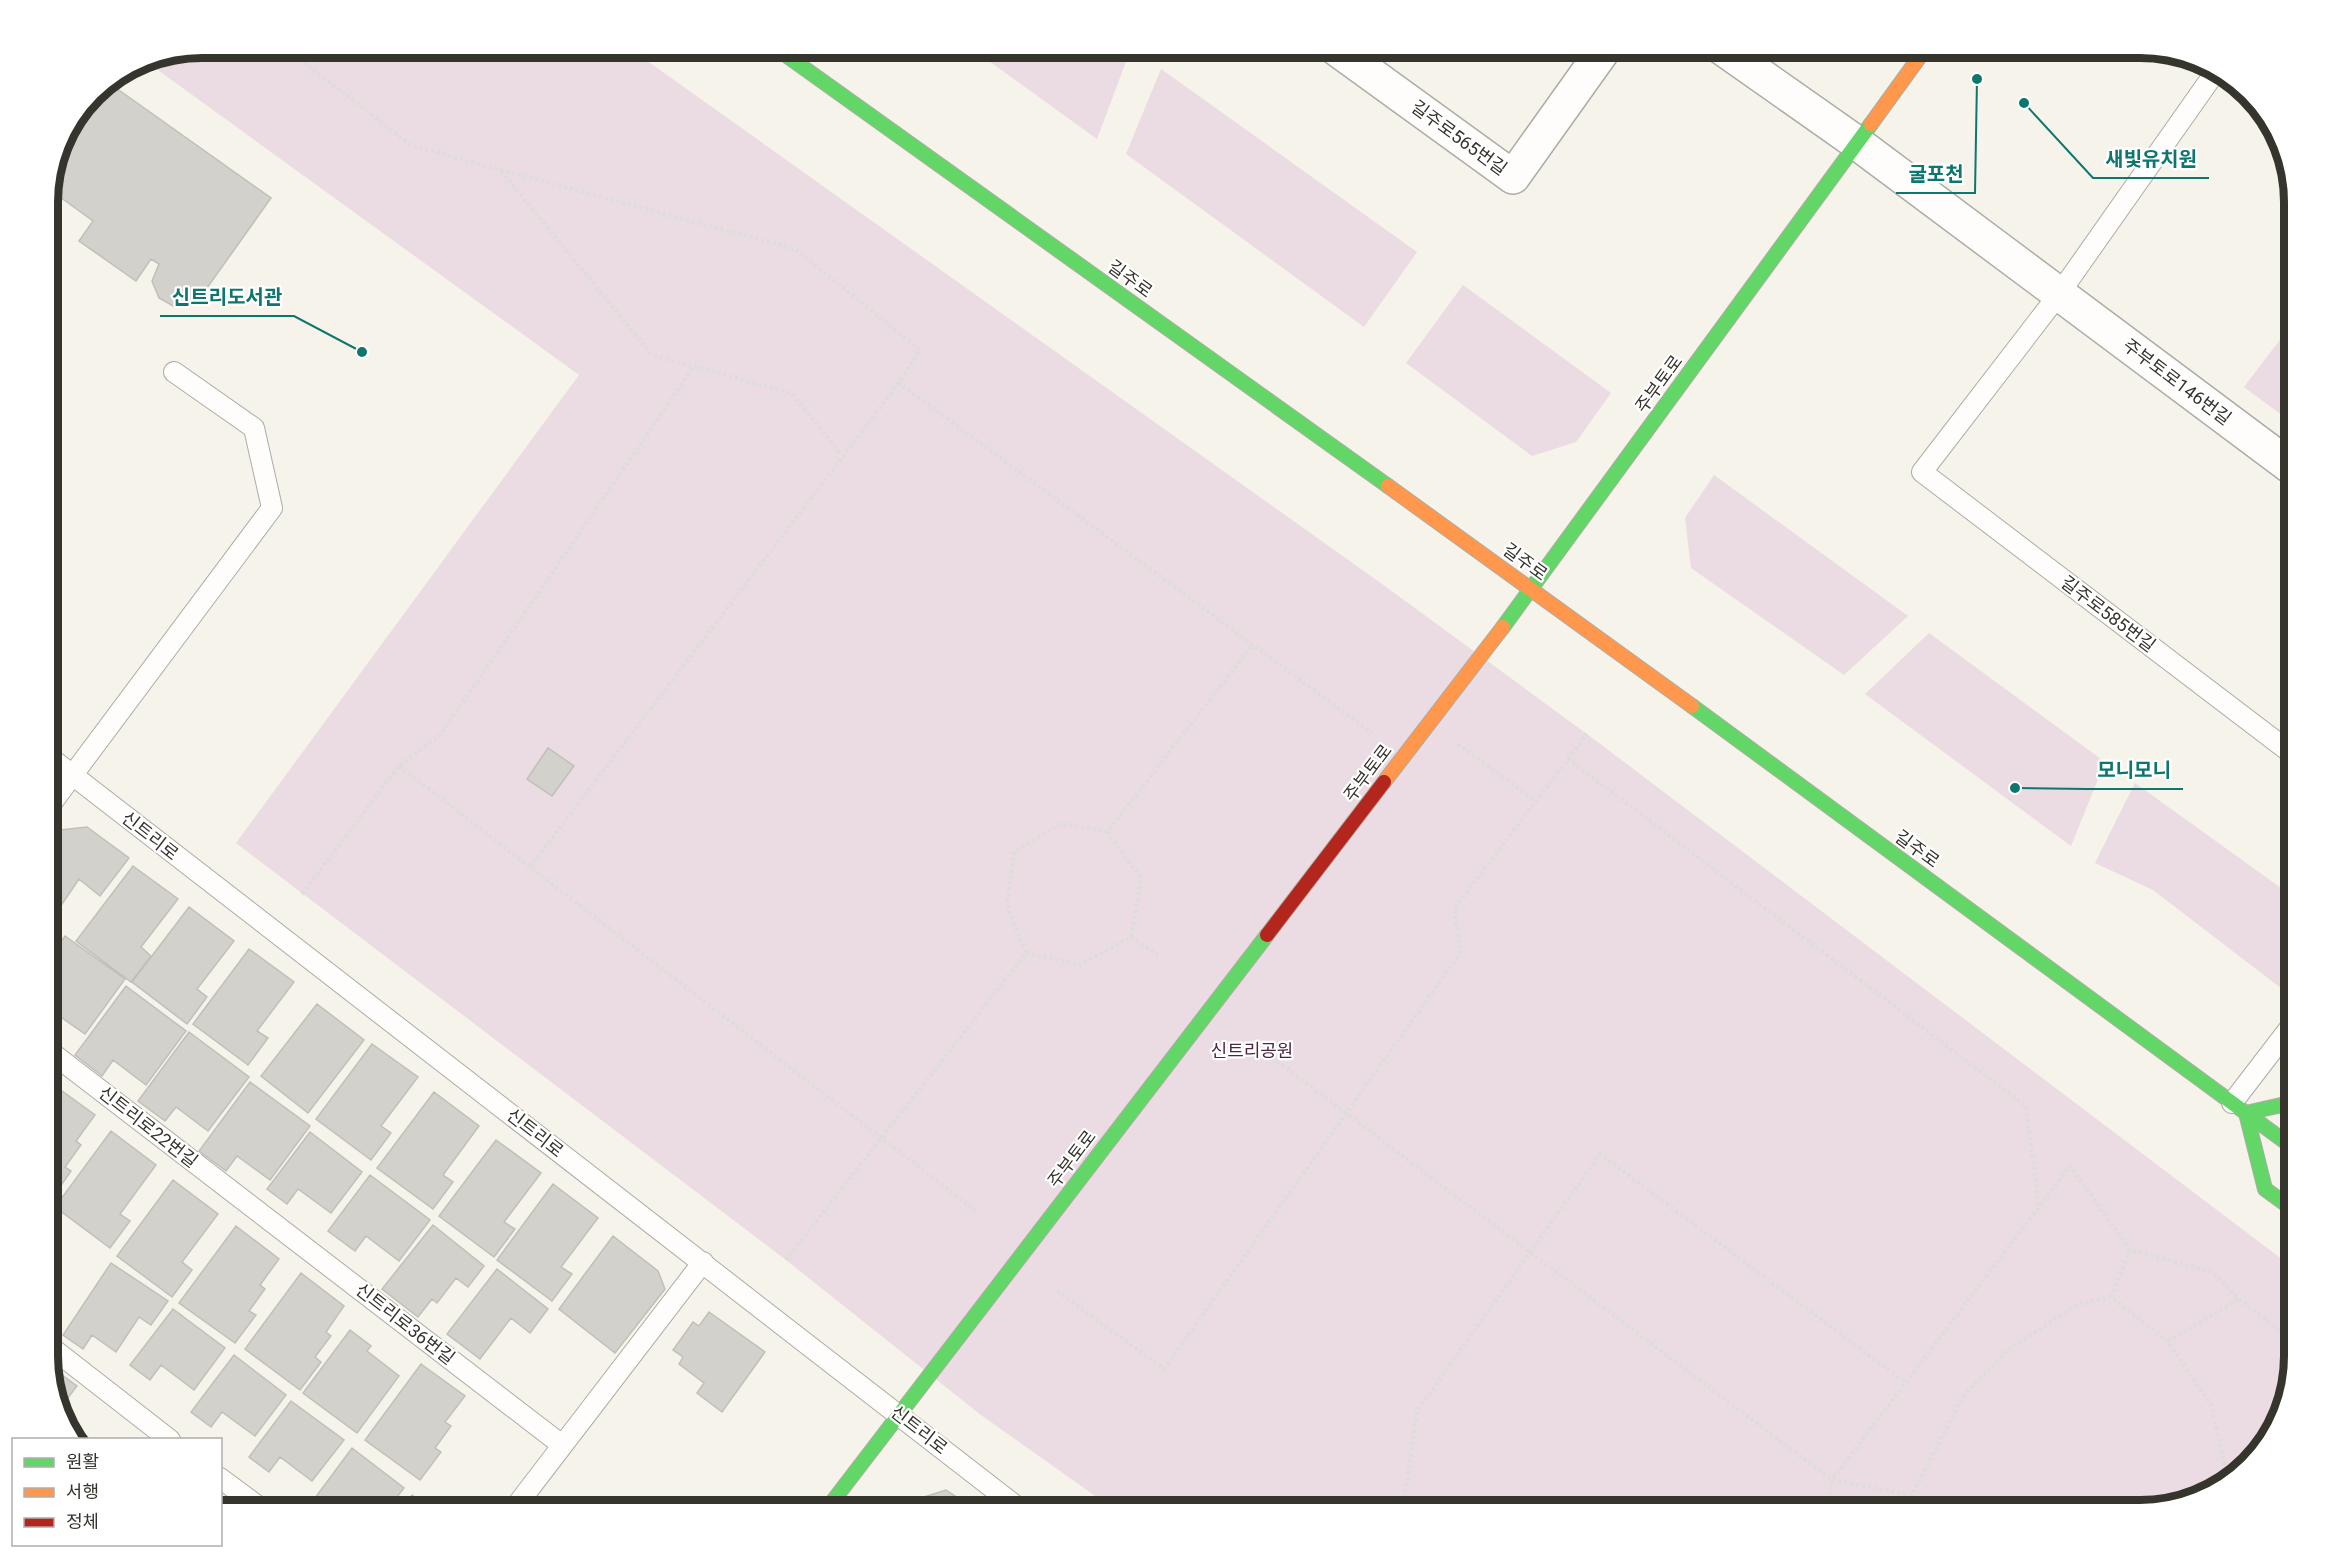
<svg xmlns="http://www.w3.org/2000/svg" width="2343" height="1558" viewBox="0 0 2343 1558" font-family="Roboto,'Noto Sans KR',sans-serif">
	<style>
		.green { fill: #ebdbe2 }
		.building { fill: #d2d1cb; stroke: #c0bfb8; stroke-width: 1.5 }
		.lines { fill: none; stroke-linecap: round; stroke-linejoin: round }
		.lane-casing { stroke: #adaca5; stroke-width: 22 }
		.street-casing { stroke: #adaca5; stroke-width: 36 }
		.fast-casing { stroke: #adaca5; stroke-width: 16 }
		.slow-casing { stroke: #adaca5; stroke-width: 16 }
		.jam-casing { stroke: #adaca5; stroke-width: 16 }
		.path { stroke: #ddddda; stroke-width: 4; stroke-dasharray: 3 3; stroke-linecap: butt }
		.lane { stroke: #fefdfc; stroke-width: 20 }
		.street { stroke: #fefdfc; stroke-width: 33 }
		.fast { stroke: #63d668; stroke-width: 14 }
		.slow { stroke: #ff974d; stroke-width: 14 }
		.jam { stroke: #b3261e; stroke-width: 14 }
		.labels { text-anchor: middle; stroke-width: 4.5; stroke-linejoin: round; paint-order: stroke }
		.street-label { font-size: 18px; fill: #35342d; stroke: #fff }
		.park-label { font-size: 18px; fill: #4c2643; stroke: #fff }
		.rim { fill: none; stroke: #35342d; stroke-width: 8 }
		.leader { fill: none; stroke: #0f766e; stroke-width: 2 }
		.callout-dot { fill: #0f766e; stroke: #fff; stroke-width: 2 }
		.callout-label { font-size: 20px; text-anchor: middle; font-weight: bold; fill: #0f766e; stroke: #fff; stroke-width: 4.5; stroke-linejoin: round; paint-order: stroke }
	</style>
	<rect width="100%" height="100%" fill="#f5f3ea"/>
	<path class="green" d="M203,48h426l753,536 205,150 708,535v87l-26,86 -52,47 -76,21h-1026l-134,-95 -195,-155 -550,-417 343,-468 -435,-315z
		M971,48h160l-34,91z
		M1161,69l256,183 -53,75 -238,-173z
		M1463,285l148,108 -35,49 -44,14 -126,-93z
		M2295,320v105l-51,-38z
		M1714,475l194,141 -64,59 -153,-107 -6,-50z
		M1929,633l176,129 -34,84 -206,-152z
		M2135,783l160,115 -1,100 -141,-108 -58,-27z"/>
	<path class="building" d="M109,83l162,115 -69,97 -13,10 -14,2 -16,-9 -7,-17 7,-17 -8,-5 -15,22 -57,-40 14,-20 -44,-32 11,-46 34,-50z
		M548,748l26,18 -22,30 -25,-17z
		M87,827l42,31 -29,38 -21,-17 -21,31 -10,-6v-56l12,-18z
		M133,866l45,33 -37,48 10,9 -20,26 -55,-41z
		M189,907l45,34 -37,48 10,8 -20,27 -55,-42z
		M48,931l10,6 -10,14z
		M65,936l60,43 -40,55 -33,-23 -4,6v-57z
		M249,949l45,33 -37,49 11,7 -20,27 -55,-41z
		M126,986l60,45 -40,54 -33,-25 -11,16 -27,-21z
		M317,1004l47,36 -56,73 -47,-37z
		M189,1032l60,45 -41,54 -32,-24 -11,14 -27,-20z
		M372,1044l46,33 -37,49 10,7 -20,27 -55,-41z
		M250,1082l60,44 -40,54 -33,-24 -11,15 -27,-20z
		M51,1083l44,32 -19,26 5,4 -16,22 6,4 -20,29 -3,-2v-111z
		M434,1092l45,34 -36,49 10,7 -20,27 -56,-41z
		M111,1131l45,34 -36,49 10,7 -20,27 -55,-41z
		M310,1132l52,40 -31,41 -33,-24 -11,15 -20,-15z
		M496,1140l45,33 -37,49 11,7 -21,28 -55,-41z
		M370,1175l60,45 -31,41 -33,-25 -11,15 -27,-20z
		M173,1180l45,34 -36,48 10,8 -20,27 -55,-41z
		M553,1184l45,34 -37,49 11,7 -20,27 -55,-41z
		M433,1225l51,41 -16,21 -12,-9 -19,25 -5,-4 -14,18 -36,-28z
		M236,1226l43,33 -19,26 5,4 -16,22 7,4 -21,28 -56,-40z
		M613,1236l45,35 7,18 -50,64 -56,-44z
		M111,1263l57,38 -17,24 -12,-8 -23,35 -24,-17 -9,14 -20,-14z
		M497,1269l51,40 -18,24 -19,-15 -31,41 -33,-25z
		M301,1273l43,33 -18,26 5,4 -16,21 6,5 -21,28 -55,-41z
		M173,1309l52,39 -31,42 -33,-25 -11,15 -20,-15z
		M709,1312l56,40 -43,60 -25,-19 7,-10 -25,-19 4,-7 -10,-7 20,-28 6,4z
		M350,1330l21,16 -4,5 32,25 -42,57 -54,-40z
		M234,1355l52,40 -31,41 -33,-24 -11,15 -20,-15z
		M421,1364l44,32 -20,26 6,4 -16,22 6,4 -21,28 -55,-40z
		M48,1365l29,21 -16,21z
		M291,1401l53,39 -32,41 -32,-24 -11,15 -20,-15z
		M352,1448l52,40 -17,22h-41l-6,-5 -3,5h-22l-6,-4z
		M946,1490l30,20h-64l9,-12z
		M412,1495l20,15h-31z"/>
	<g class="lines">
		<g class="lane-casing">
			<path id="lane" d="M2216,71l-157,223 -137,178 373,284
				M48,756l973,754
				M48,808l224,-300 -18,-80 -80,-56
				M48,1050l514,395
				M2232,1103l63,-82
				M48,1345l122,95
				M220,1478l43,32
				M513,1510l190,-248"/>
		</g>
		<g class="street-casing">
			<path id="street" d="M1335,48l178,129 92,-129
				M1722,48l135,95 438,327"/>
		</g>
		<g class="fast-casing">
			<path id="fast" d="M776,48l612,438
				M1503,627l368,-503
				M1692,706l603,443
				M2246,1113l19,76 30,22
				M2246,1113l49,-11
				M826,1510l441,-575"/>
		</g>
		<g class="slow-casing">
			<path id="slow" d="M1871,124l55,-76
				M1388,486l304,220
				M1384,782l119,-155"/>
		</g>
		<g class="jam-casing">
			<path id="jam" d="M1267,935l117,-153"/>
		</g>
		<path class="path" d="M285,48l127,98 383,103 125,101 -21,33 473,350
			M501,171l151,184 139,38 51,62
			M1458,744l78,57
			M1568,759l19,-25
			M399,766l577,445
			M530,867l369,-484
			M302,894l97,-128 41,-31 73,-105 181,-264
			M1131,937l27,18
			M1026,953l54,12 51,-28 10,-59 -34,-46
			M1253,1043l579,437 -4,30
			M786,1260l240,-307 -19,-48 7,-53 46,-28 47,8 145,-186
			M1057,1291l107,78 297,-417 -7,-43 114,-150 458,347 13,101
			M2111,1297l19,-47
			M2168,1341l71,-42
			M1912,1495l-80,-15 238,-314 60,84 83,22 26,27 56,43
			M1403,1510l14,-99 183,-257 306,229
			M1915,1510l-3,-15 51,-99 45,-46 70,-46 33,-7 57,44 43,64 17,74"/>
		<use href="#lane" class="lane"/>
		<use href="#street" class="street"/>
		<use href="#fast" class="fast"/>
		<use href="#slow" class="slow"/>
		<use href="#jam" class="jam"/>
	</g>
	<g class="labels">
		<g class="street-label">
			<text transform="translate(1459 138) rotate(36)" y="6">길주로565번길</text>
			<text transform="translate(1130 279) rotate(36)" y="6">길주로</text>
			<text transform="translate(2177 382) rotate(37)" y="6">주부토로146번길</text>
			<text transform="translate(1659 384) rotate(-54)" y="6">주부토로</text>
			<text transform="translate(1525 562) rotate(36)" y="6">길주로</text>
			<text transform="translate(2108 614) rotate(37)" y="6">길주로585번길</text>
			<text transform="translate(1368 773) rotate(-53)" y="6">주부토로</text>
			<text transform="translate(150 836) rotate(38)" y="6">신트리로</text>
			<text transform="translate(1917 849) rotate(36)" y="6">길주로</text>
			<text transform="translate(148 1127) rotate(38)" y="6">신트리로22번길</text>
			<text transform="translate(535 1133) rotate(38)" y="6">신트리로</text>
			<text transform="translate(1072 1159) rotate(-53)" y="6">주부토로</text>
			<text transform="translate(405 1324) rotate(38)" y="6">신트리로36번길</text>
			<text transform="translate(919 1430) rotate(38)" y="6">신트리로</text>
		</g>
		<g class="park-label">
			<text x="1252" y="1057">신트리공원</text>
		</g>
	</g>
	<path d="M0 0H2343V1558H0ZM202 58H2140A144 144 0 0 1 2284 202V1356A144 144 0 0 1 2140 1500H202A144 144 0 0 1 58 1356V202A144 144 0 0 1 202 58Z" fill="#fff" fill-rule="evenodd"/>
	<path class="rim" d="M202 58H2140A144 144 0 0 1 2284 202V1356A144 144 0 0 1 2140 1500H202A144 144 0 0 1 58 1356V202A144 144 0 0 1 202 58Z"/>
	<path class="leader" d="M2024 103L2093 178H2209M1977 79L1975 193H1896M362 352L294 316H160M2015 788L2086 789H2183"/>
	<g class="callout-dot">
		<circle cx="2024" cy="103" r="6"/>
		<circle cx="1977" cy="79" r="6"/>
		<circle cx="362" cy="352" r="6"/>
		<circle cx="2015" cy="788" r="6"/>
	</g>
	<g class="callout-label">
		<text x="2151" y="166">새빛유치원</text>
		<text x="1936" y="181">굴포천</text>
		<text x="227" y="304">신트리도서관</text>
		<text x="2134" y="777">모니모니</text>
	</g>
	<rect x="12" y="1438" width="210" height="108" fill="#ffffff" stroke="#aeaeab" stroke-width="1.5"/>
	<rect x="24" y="1458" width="30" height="9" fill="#63d668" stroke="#aeaeab" stroke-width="1.5"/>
	<text x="66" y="1468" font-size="18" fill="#35342d">원활</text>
	<rect x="24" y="1488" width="30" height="9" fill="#ff974d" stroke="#aeaeab" stroke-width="1.5"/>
	<text x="66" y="1498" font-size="18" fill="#35342d">서행</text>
	<rect x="24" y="1518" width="30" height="9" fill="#b3261e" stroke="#aeaeab" stroke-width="1.5"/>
	<text x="66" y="1528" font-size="18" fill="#35342d">정체</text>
</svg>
